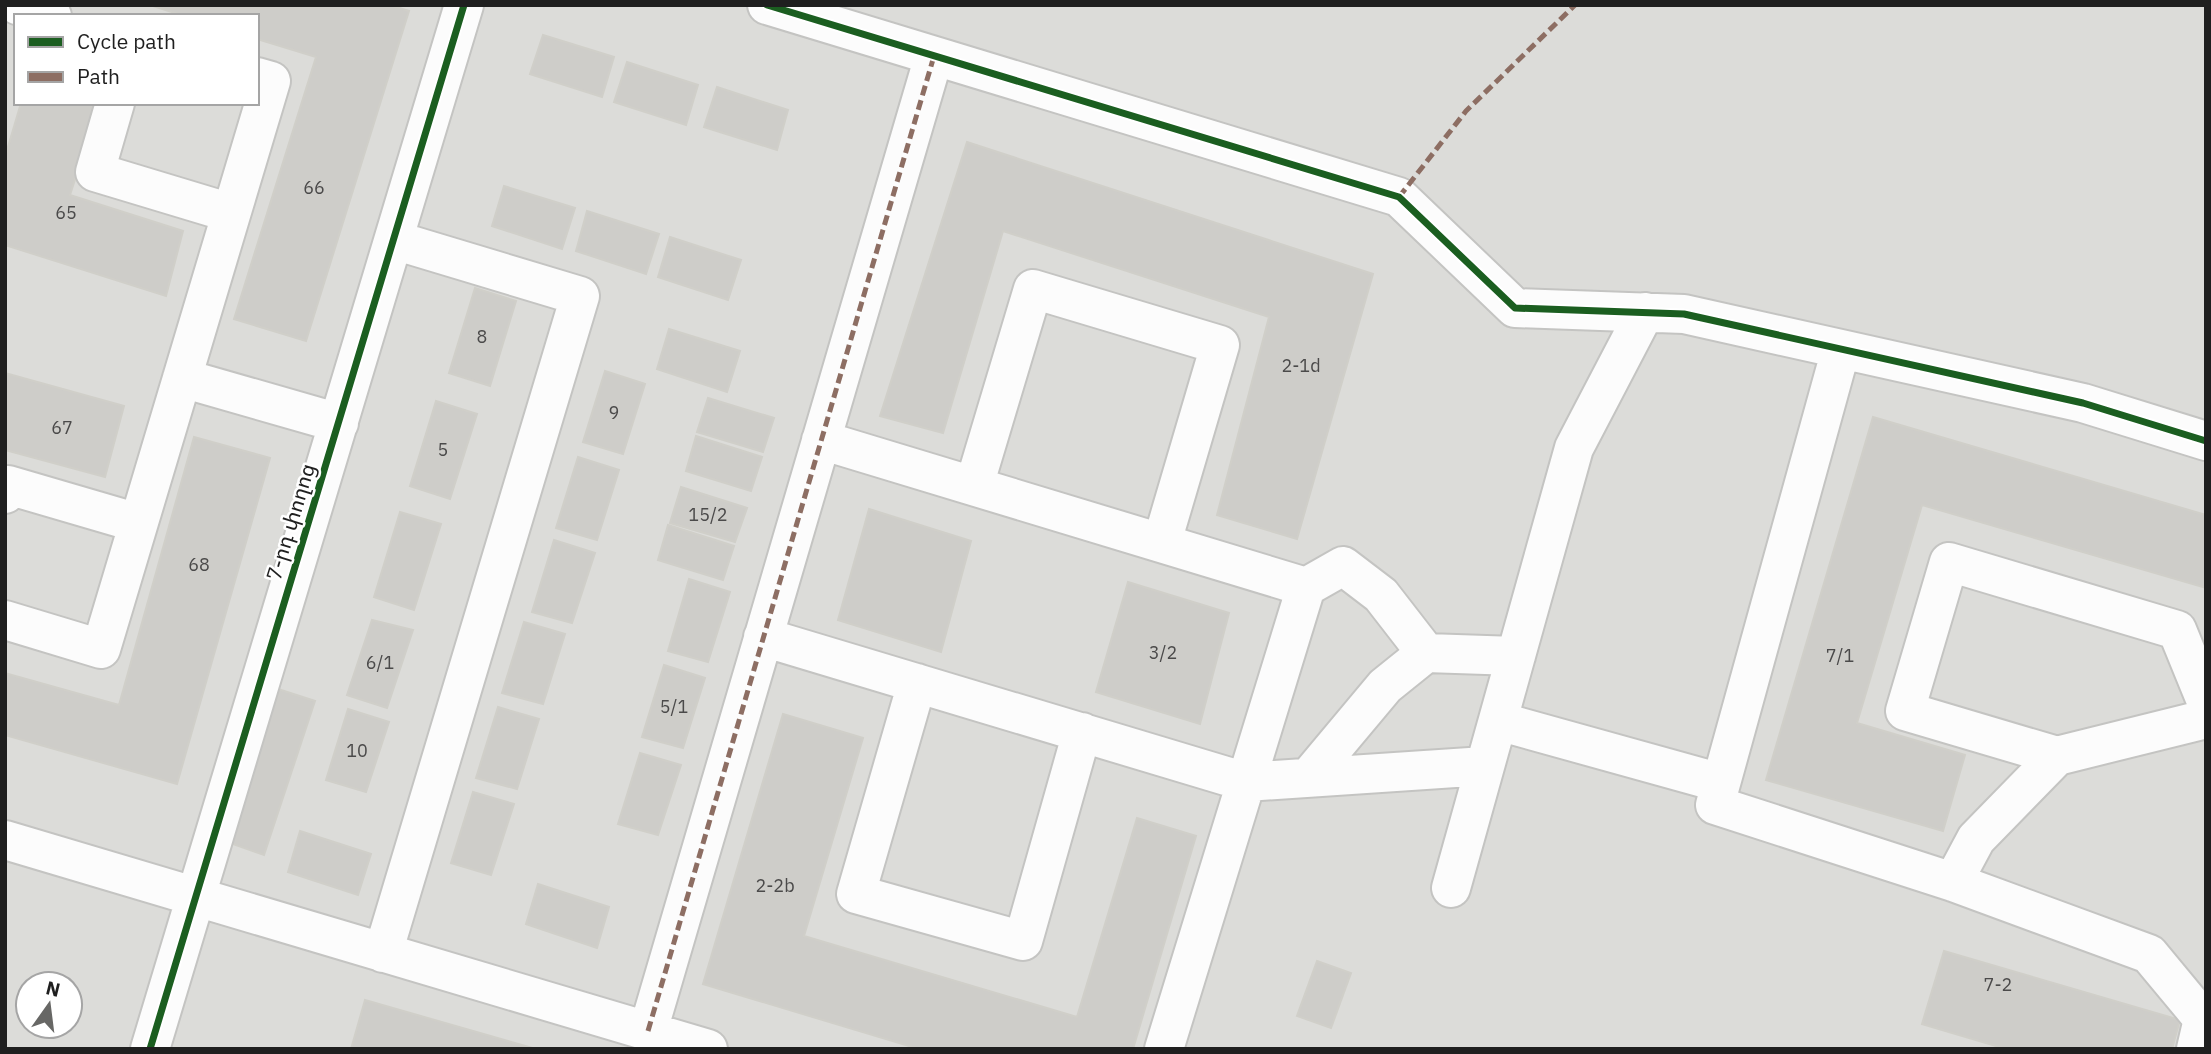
<svg xmlns="http://www.w3.org/2000/svg" width="2211" height="1054" viewBox="0 0 2211 1054" font-family="'IBM Plex Sans','Noto Sans Armenian',sans-serif">
	<style>
		.residential { fill: #dcdcd9; fill-rule: evenodd }
		.building { fill: #cecdc9; stroke: #d0cfc9; stroke-width: 2 }
		.lines { fill: none; stroke-linecap: round; stroke-linejoin: round }
		.minor-casing { stroke: #c4c4c2; stroke-width: 42 }
		.minor { stroke: #fcfcfc; stroke-width: 38 }
		.quiet { stroke: #8d6e63; stroke-width: 5; stroke-dasharray: 10 5; stroke-linecap: butt }
		.cycleway-casing { stroke: #fff; stroke-width: 11 }
		.cycleway { stroke: #1b5e20; stroke-width: 7 }
		.labels { text-anchor: middle; stroke-width: 5; stroke-linejoin: round; paint-order: stroke }
		.number-label { font-size: 18px; fill: #4b4a4a }
		.street-label { font-size: 21px; fill: #1f1f1f; stroke: #fff }
	</style>
	<rect width="100%" height="100%" fill="#edede8"/>
	<path class="residential" d="M5,5h2201v1044h-2201zM16,16h241v87h-241zM28,984h42v42h-42z"/>
	<path class="building" d="M150,5h240l19,6 -103,330 -72,-22 82,-262 -59,-18v-23h-73z
		M543,35l71,22 -12,40 -72,-23z
		M627,62l71,23 -12,40 -72,-23z
		M717,87l71,23 -11,40 -73,-23z
		M21,103h79l-30,92 113,36 -17,65 -161,-51v-88z
		M967,142l406,132 -76,265 -80,-24 52,-198 -266,-86 -60,202 -63,-17z
		M504,186l71,22 -13,41 -70,-23z
		M587,211l72,23 -13,40 -70,-23z
		M670,237l71,23 -13,40 -70,-23z
		M475,288l41,13 -26,85 -41,-13z
		M669,329l71,22 -13,41 -70,-23z
		M605,371l40,13 -22,70 -40,-12z
		M5,373l119,33 -19,71 -100,-27z
		M708,398l66,20 -11,34 -66,-20z
		M436,401l41,13 -27,85 -40,-13z
		M1873,417l333,98v73l-284,-83 -65,218 108,32 -22,76 -177,-51z
		M696,436l66,21 -11,34 -65,-20z
		M194,437l76,21 -93,326 -172,-49v-62l114,32z
		M578,457l41,13 -22,70 -41,-12z
		M681,487l66,21 -12,34 -65,-19z
		M869,509l102,32 -30,111 -103,-32z
		M400,512l41,12 -27,86 -40,-13z
		M668,525l66,21 -11,34 -65,-20z
		M554,540l41,13 -23,70 -40,-11z
		M689,579l41,13 -22,70 -40,-11z
		M1128,582l101,31 -29,111 -104,-32z
		M372,620l41,10 -26,78 -40,-13z
		M524,622l41,12 -22,70 -41,-11z
		M664,665l41,13 -22,70 -41,-11z
		M278,689l37,12 -51,154 -37,-13z
		M498,707l41,12 -22,70 -41,-11z
		M348,709l41,13 -23,70 -40,-12z
		M783,714l80,24 -59,198 273,81 60,-199 59,18 -63,213h-214l-216,-65z
		M640,753l41,12 -23,70 -40,-11z
		M473,792l41,12 -23,71 -40,-12z
		M300,831l71,23 -13,41 -70,-23z
		M538,884l71,23 -12,41 -71,-24z
		M1944,951l236,69 -8,29h-166l-84,-25z
		M1317,961l34,12 -20,55 -34,-12z
		M365,1000l171,49h-185z"/>
	<g class="lines">
		<g class="minor-casing">
			<path id="minor" d="M17,5l35,11
				M767,5l632,192 116,111 169,6 399,89 123,38
				M115,103l-20,69 136,41
				M1841,349l-126,456 238,77 196,72 54,65 -7,30
				M182,378l157,45
				M821,440l485,147 -142,462
				M974,486l59,-197 187,56 -58,197
				M5,494l3,-9 130,38
				M1306,587l37,-21 38,29 45,58 90,3
				M5,620l96,29 170,-568 -14,-4
				M763,637l483,145 239,-16
				M917,683l-61,211 167,47 59,-209
				M1498,721l223,62
				M2057,756l-152,-45 44,-149 228,68 29,71
				M1308,778l77,-92 41,-33
				M5,840l703,209
				M1953,882l23,-43 81,-83 149,-37
				M1451,888l123,-440 71,-136
				M383,953l197,-657 -186,-56
				M648,1031l286,-975
				M150,1049l314,-1044"/>
		</g>
		<use href="#minor" class="minor"/>
		<path class="quiet" d="M1399,197l67,-86 109,-106
			M648,1031l286,-975"/>
		<g class="cycleway-casing">
			<path id="cycleway" d="M767,5l632,192 116,111 169,6 399,89 123,38
				M150,1049l314,-1044"/>
		</g>
		<use href="#cycleway" class="cycleway"/>
	</g>
	<g class="labels">
		<g class="number-label">
			<text x="314" y="194">66</text>
			<text x="66" y="219">65</text>
			<text x="482" y="343">8</text>
			<text x="1301" y="372">2-1d</text>
			<text x="614" y="419">9</text>
			<text x="62" y="434">67</text>
			<text x="443" y="456">5</text>
			<text x="708" y="521">15/2</text>
			<text x="199" y="571">68</text>
			<text x="1163" y="659">3/2</text>
			<text x="1840" y="662">7/1</text>
			<text x="380" y="669">6/1</text>
			<text x="674" y="713">5/1</text>
			<text x="357" y="757">10</text>
			<text x="775" y="892">2-2b</text>
			<text x="1998" y="991">7-2</text>
		</g>
		<g class="street-label">
			<text transform="translate(291 522) rotate(-73)" y="7">7-րդ փողոց</text>
		</g>
	</g>
	<rect width="2211" height="1054" fill="none" stroke="#1f1f1f" stroke-width="14"/>
	<rect x="14" y="14" width="245" height="91" fill="#ffffff" stroke="#a5a5a5" stroke-width="2"/>
	<rect x="28" y="37" width="35" height="10" fill="#1b5e20" stroke="#a5a5a5" stroke-width="2"/>
	<text x="77" y="49" font-size="21" fill="#1f1f1f">Cycle path</text>
	<rect x="28" y="72" width="35" height="10" fill="#8d6e63" stroke="#a5a5a5" stroke-width="2"/>
	<text x="77" y="84" font-size="21" fill="#1f1f1f">Path</text>
	<g transform="translate(49 1005) rotate(14)"><circle r="33" fill="#ffffff" stroke="#a5a5a5" stroke-width="2"/>
	<path d="M0-5L12 26L0 18L-12 26Z" fill="#676765"/>
	<text y="-10" font-size="19" font-weight="bold" text-anchor="middle" fill="#1f1f1f">N</text>
	</g>
</svg>
